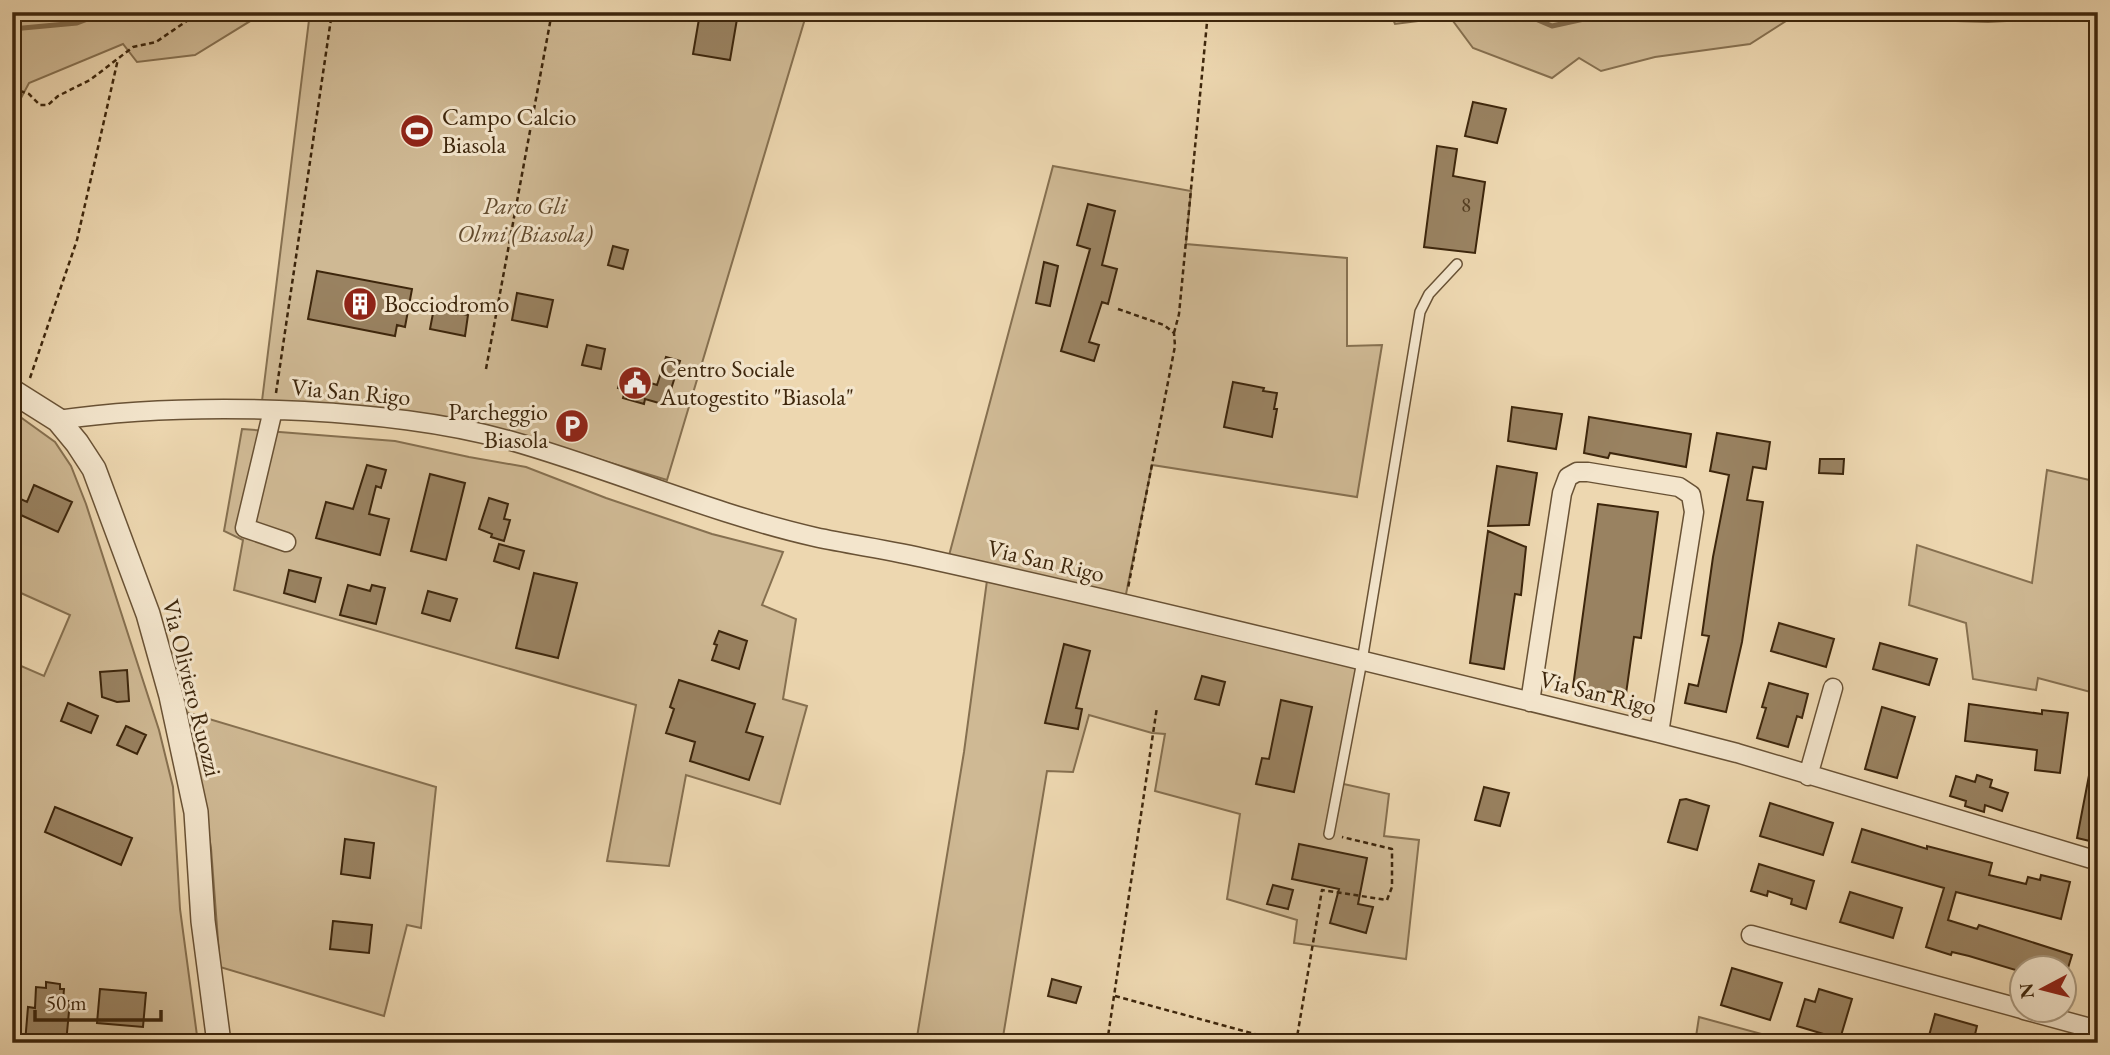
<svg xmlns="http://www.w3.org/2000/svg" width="2110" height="1055" viewBox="0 0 2110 1055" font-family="'EB Garamond',serif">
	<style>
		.green { fill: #cfb994; stroke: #867050; stroke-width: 2 }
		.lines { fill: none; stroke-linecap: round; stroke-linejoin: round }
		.stream { stroke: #836c4d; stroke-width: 5 }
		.building { fill: #998261; stroke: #3d260c; stroke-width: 2 }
		.service-casing { stroke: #695235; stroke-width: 12 }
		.minor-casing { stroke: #695235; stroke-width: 21 }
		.tertiary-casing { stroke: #695235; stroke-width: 26 }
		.path { stroke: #3d260c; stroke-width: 2.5; stroke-dasharray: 5 3.5; stroke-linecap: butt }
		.service { stroke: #f3e5cc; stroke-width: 9 }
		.minor { stroke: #f3e5cc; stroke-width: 18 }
		.tertiary { stroke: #f3e5cc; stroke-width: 23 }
		.labels { text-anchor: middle; stroke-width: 6; stroke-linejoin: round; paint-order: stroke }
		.number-label { font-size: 21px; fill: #543d21 }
		.poi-label { font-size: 24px; fill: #3d260c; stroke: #f3e5cc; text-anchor: start }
		.park-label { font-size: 24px; font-style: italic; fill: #624b2e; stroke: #f3e5cc }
		.street-label { font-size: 24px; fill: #3d260c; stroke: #f3e5cc }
	</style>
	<rect width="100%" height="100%" fill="#edd7b0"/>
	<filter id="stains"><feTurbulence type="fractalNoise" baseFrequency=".00286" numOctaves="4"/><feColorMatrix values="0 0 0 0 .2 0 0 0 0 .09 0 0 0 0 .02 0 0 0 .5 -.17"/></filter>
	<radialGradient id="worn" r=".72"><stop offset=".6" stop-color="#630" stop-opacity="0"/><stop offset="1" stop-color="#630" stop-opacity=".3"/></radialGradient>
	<path class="green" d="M12,12h253l-70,43 -58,7 -14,-18 -94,39 -17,32z
		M310,12h497l-140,468 -204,-62 -3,10 -199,-19z
		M1390,12h708v4l-110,6 -194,-6 -44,28 -95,13 -54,14 -22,-13 -27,20 -79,-30 -23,-31 -55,7z
		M1053,166l138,25 -5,53 161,14v88l35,-1 -25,152 -205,-32 -28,139 238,57 -23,122 50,11 -5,42 35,4 -13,119 -112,-16 3,-23 -70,-21 13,-85 -85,-23 10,-57 -13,-1 -63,-18 -16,57 -26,-1 -45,272h-86l48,-291 24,-179 -41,-10z
		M12,411l43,31 16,24 15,38 73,226 14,57 7,122 18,134h-186v-381l32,14 26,-61 -58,-26z
		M242,429l153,12 74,16 57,10 80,31 106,36 71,18 -21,53 34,14 -13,80 24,7 -27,98 -94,-29 -17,91 -62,-5 29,-156 -402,-115 9,-50 -19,-9z
		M2047,470l51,12v212l-60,-16 -2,12 -63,-11 -7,-56 -57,-18 8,-60 115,38z
		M189,713l247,74 -15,141 -14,-3 -23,91 -164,-49 -9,-119z
		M1699,1017l96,26h-100z"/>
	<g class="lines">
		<path class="stream" d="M1519,12l33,14 64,-14
			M12,29l65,-6 29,-11"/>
	</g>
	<path class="building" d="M700,13l37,6 -7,41 -37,-6z
		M1473,102l33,7 -9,34 -32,-7z
		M1437,146l20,3 -4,27 32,6 -10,71 -51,-6z
		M1088,204l27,7 -13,54 15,4 -9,35 -6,-2 -13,40 10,3 -5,16 -33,-10 29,-102 -13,-4z
		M613,246l15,4 -5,19 -15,-4z
		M1044,262l14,4 -8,40 -14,-3z
		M317,271l95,18 -7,38 -8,-2 -2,11 -87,-17z
		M517,293l36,7 -6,27 -35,-7z
		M434,308l34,7 -3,21 -35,-7z
		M587,345l18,4 -4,20 -19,-4z
		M666,357l14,4 -14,44 -21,-6 -1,5 -21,-6 2,-8 -7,-2 4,-14 35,11z
		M1233,382l31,6 -1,3 14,2 -3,16h3l-5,28 -48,-10z
		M1512,407l50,7 -6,35 -48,-8z
		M1589,417l102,17 -5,33 -76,-14 -2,5 -24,-5z
		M1717,433l53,9 -4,27 -13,-2 -6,33 16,2 -21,140 -16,70 -41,-9 4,-19 9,2 11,-50 -7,-1 11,-78 16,-82 -19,-4z
		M1820,459h24l-1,15 -24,-1z
		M367,465l19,5 -5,18 -5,-2 -7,28 20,5 -9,36 -64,-17 10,-36 27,7z
		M1497,466l40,7 -8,52 -41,1z
		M430,474l35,9 -19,77 -35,-9z
		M34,485l38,17 -14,30 -46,-21v-16l15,7z
		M489,498l19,6 -4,15 6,1 -6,21 -13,-4 1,-3 -13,-5z
		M1598,504l60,8 -17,126 -7,-1 -8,57 -53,-7z
		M1488,531l38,16 -5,48 -6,-1 -11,75 -34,-6z
		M499,544l25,7 -5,18 -25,-8z
		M289,570l32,8 -6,24 -31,-9z
		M534,573l43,10 -19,75 -42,-10z
		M348,585l22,6 2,-6 13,3 -9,36 -36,-9z
		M428,591l29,8 -7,22 -28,-8z
		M1779,623l55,16 -8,28 -55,-16z
		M719,631l28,10 -8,28 -27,-9 5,-15 -3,-1z
		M1880,643l57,16 -8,26 -56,-16z
		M1064,644l26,7 -14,57 6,1 -4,20 -33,-6z
		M127,670l2,31 -12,1 -15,-5 -2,-25z
		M1202,676l23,6 -6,23 -24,-6z
		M679,680l76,24 -9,28 17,5 -14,43 -59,-19 5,-19 -29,-9 8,-24 -4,-2z
		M1769,683l39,11 -6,24 -5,-2 -9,31 -31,-9 9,-30 -4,-1z
		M1281,700l31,7 -18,85 -38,-8 6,-26 7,1z
		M68,703l30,13 -7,17 -30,-12z
		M1969,704l73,10v-4l26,3 -8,60 -25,-3 2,-20 -72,-9z
		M1882,707l33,10 -18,61 -32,-9z
		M126,726l20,9 -9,19 -20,-9z
		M2091,765h7v60l-4,17 -17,-4z
		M1977,775l15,5 -2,7 18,6 -6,18 -17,-6 -1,7 -19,-6 1,-5 -16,-5 6,-20 19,6z
		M1484,787l25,6 -9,33 -25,-6z
		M1686,799l23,7 -12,44 -29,-8 12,-42z
		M1770,803l63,20 -10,32 -63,-19z
		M55,807l77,31 -11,27 -76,-33z
		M1862,829l65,20v-3l65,17 -3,12 37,9 2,-7 12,3 1,-5 29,7 -9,37 -105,-27 -8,28 29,9 2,-4 93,30 -4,13h-46v4l-53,-16 -17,-4 -1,3 -25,-8 18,-59 -92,-26z
		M345,839l29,4 -4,35 -29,-4z
		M1299,844l68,14 -9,46 15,3 -7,26 -36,-10 9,-34 -47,-10z
		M1759,864l55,17 -8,28 -15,-5 1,-5 -24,-8 -1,5 -16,-5z
		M1273,885l20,5 -5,19 -21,-5z
		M1850,892l52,16 -9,30 -53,-16z
		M333,921l39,4 -3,28 -39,-4z
		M1732,968l50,15 -12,37 -49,-15z
		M1052,979l29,8 -5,16 -28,-7z
		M46,982l14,2v5h4l-1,12h7l-4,42h-41l3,-36 7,1 1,-21 10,1z
		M100,989l46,4 -3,34 -46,-4z
		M1819,989l33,10 -12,40 -43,-13 8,-27 10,3z
		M1935,1014l42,12 -4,17h-46z"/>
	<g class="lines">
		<g class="service-casing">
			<path id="service" d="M1329,834l33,-173 58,-349 9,-18 28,-30"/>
		</g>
		<g class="minor-casing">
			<path id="minor" d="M273,410l-28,118 41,14
				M58,420c82,-12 164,-13 246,-9 69,4 138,11 204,29 103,29 202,73 307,97 37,8 76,13 113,22 245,54 488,115 731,174l78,20 361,108
				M1530,702l32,-209 6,-16 9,-5h11l91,15 12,8 3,17 -35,221
				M1808,776l25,-88
				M1751,935l271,74
				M2024,1010l74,20"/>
		</g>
		<g class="tertiary-casing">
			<path id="tertiary" d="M12,391l46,29 19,23 17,26 54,145 23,82 25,116 7,109 16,122"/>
		</g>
		<path class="path" d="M801,12l1,10
			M12,88l17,6 11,11h8l10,-9 32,-16 43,-33 23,-5 44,-30
			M1118,309l46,16 10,8 1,13 -47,242
			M1174,333l5,-19 29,-302
			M486,369l66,-357
			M30,378l47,-138 41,-181
			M276,393l56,-381
			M1115,996l173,47
			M1107,1043l50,-336
			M1296,1043l26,-153 65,10 5,-13v-38l-50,-12"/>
		<use href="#service" class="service"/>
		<use href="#minor" class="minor"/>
		<use href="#tertiary" class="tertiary"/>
	</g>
	<defs>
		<g id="stadium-disc" transform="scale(1.75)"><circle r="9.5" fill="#8f2418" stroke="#f3e5cc"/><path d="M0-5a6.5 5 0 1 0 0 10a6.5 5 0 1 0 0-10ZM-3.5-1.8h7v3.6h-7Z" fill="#fff"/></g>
		<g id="building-disc" transform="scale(1.75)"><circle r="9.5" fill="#8f2418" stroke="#f3e5cc"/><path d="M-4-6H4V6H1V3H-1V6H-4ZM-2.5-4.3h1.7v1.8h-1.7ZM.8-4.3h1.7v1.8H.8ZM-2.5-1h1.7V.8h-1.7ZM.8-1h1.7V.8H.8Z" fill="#fff"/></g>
		<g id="civic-disc" transform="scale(1.75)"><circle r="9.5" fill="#8f2418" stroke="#f3e5cc"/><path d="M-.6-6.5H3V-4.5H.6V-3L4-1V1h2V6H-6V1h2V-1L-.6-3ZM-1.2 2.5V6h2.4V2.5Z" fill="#fff"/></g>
		<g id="parking-disc" transform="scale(1.75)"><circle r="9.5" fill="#8f2418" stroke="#f3e5cc"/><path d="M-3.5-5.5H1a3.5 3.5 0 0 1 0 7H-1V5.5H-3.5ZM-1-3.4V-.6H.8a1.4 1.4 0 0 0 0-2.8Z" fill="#fff"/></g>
	</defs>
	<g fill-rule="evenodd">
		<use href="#stadium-disc" x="417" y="131"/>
		<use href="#building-disc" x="360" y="304"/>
		<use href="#civic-disc" x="635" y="383"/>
		<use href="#parking-disc" x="572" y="426"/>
	</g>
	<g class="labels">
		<g class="number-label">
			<text x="1466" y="212">8</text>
		</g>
		<g class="poi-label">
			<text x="442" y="125">Campo Calcio<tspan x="442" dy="28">Biasola</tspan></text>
			<text x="384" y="312">Bocciodromo</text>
			<text x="660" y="377">Centro Sociale<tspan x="660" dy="28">Autogestito "Biasola"</tspan></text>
			<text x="548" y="420" text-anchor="end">Parcheggio<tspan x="548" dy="28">Biasola</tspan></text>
		</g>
		<g class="park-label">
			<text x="525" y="214">Parco Gli<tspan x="525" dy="28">Olmi (Biasola)</tspan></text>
		</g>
		<g class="street-label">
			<text transform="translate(351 392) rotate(5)" y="8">Via San Rigo</text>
			<text transform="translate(1046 561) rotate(13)" y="8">Via San Rigo</text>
			<text transform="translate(192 688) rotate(76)" y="8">Via Oliviero Ruozzi</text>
			<text transform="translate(1598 693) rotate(14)" y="8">Via San Rigo</text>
		</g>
	</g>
	<rect width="2110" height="1055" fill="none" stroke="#edd7b0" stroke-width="42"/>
	<rect x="14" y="14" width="2082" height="1027" fill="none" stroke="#3d260c" stroke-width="3.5"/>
	<rect x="21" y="21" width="2068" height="1013" fill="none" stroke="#3d260c" stroke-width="2"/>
	<g transform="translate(2043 989) rotate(263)"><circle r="33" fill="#f3e5cc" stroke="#aa997f" stroke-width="2"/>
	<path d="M0-5L12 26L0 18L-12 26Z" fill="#8f2418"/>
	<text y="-10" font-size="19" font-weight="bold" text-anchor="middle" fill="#3d260c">N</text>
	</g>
	<path d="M35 1010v10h126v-10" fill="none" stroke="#3d260c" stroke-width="3.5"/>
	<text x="46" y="1010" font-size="21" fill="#3d260c" stroke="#f3e5cc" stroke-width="5" paint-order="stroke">50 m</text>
	<rect width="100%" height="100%" filter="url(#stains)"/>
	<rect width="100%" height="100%" fill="url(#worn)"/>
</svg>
